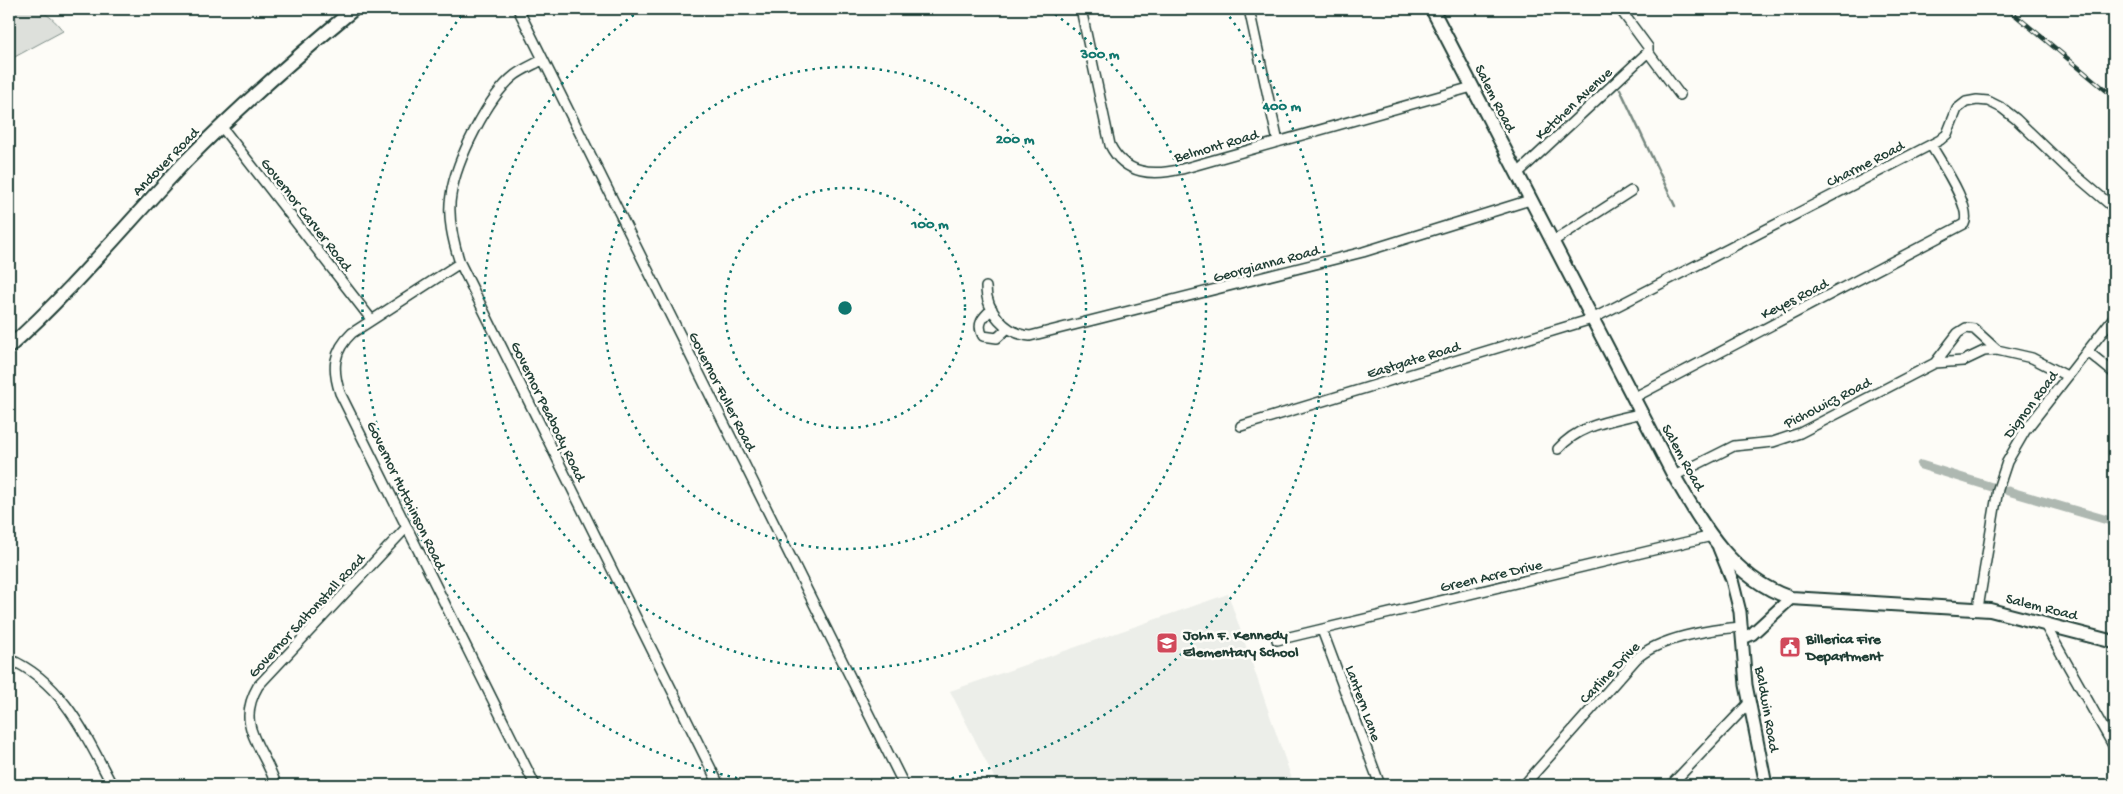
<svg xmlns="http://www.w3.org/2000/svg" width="2123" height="794" viewBox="0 0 2123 794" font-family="'Gochi Hand',sans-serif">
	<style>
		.built { fill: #eceee9 }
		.green { fill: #dde0db; stroke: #7e8e88 }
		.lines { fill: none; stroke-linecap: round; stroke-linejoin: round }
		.stream { stroke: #75877f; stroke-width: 2.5 }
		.canal { stroke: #aeb8b1; stroke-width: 9 }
		.minor-casing { stroke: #1f3d34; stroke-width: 12 }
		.tertiary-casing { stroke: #1f3d34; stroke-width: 15 }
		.secondary-casing { stroke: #1f3d34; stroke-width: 16 }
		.minor { stroke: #fdfcf7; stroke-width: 9 }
		.tertiary { stroke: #fdfcf7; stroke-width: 11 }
		.secondary { stroke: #fdfcf7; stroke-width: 12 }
		.rail-casing { stroke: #1f3d34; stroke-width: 4.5 }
		.rail { stroke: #fdfcf7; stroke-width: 2.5; stroke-dasharray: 8; stroke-linecap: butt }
		.ring { fill: none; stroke: #0f766e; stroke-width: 2.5; stroke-dasharray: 2.5 5 }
		.labels { text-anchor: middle; stroke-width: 5; stroke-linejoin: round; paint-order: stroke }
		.street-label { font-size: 15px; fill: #1f3d34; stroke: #fdfcf7 }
		.poi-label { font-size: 15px; font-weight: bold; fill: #1f3d34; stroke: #fdfcf7; text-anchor: start }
		.centre { fill: #0f766e; stroke: #fdfcf7; stroke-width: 2.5 }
		.ring-label { font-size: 15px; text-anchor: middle; font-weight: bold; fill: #0f766e; stroke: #fdfcf7; stroke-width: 5; stroke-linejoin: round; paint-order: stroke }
	</style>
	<rect width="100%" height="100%" fill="#fdfcf7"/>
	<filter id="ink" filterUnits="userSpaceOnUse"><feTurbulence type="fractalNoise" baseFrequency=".02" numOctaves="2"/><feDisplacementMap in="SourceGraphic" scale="10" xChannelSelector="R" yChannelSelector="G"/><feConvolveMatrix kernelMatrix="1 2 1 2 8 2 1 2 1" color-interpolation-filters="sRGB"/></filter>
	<g filter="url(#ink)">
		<path class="built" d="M1228,594l66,191h-296l-48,-94z"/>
		<path class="green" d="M9,9c26,0 37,-1 54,22l-54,29z"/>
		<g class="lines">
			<path class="stream" d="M1620,89l55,117"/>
			<path class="canal" d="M1921,465l71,22
				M2008,491l106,31"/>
			<g class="minor-casing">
				<path id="minor" d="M518,9l386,776
					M1081,9l29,136c15,30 43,31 72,24l290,-82
					M1249,9l29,133
					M1620,9l28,38v5l32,43
					M542,60c-9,5 -19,9 -27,15 -27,21 -59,86 -64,120 -4,22 2,46 9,68l259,522
					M221,126l150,193
					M1517,174l131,-122
					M1552,242l79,-51
					M460,263l-108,70c-19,18 -20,36 -12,60l195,392
					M986,287c0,24 20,47 44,49l333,-84 167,-52
					M992,309c-9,8 -16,15 -9,27l14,2 11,-10
					M1966,328l8,1 23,21 -13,1 -21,10 -28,2 23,-30z
					M1997,350l35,8 35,18
					M2087,351l27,22
					M1633,398l331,-174c9,-16 -24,-63 -33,-79
					M1241,426l351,-107 348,-179 7,-6 10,-25 9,-7 11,-2 11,1 14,7 14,11 50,48 48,41
					M1558,449c22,-25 53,-28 84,-36
					M1674,476l60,-30 39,-4 27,-9 135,-70
					M1978,608l20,-119 9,-27 18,-31 89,-114
					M2044,623l70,124
					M1322,630l58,155
					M1277,640l435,-104
					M9,659c54,23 77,77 103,126
					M276,785c-12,-38 -42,-58 -18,-99l149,-159
					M1524,785l112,-126c22,-21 75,-30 106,-32
					M1671,785l78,-82"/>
			</g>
			<g class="tertiary-casing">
				<path id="tertiary" d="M1719,548l13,32 8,32 6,73 20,100
					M1743,638l9,-4 39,-36"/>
			</g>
			<g class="secondary-casing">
				<path id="secondary" d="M1432,9l242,467c29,50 59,103 117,122l199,12 124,32
					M9,347c64,-57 118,-124 177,-186 53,-54 110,-104 168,-152"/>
			</g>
			<use href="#minor" class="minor"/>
			<use href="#tertiary" class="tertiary"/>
			<use href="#secondary" class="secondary"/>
			<g class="rail-casing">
				<path id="rail" d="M2008,9l106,88"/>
			</g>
			<use href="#rail" class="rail"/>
		</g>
	</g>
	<g class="ring">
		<circle cx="845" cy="308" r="120"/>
		<circle cx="845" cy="308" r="241"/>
		<path d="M1049 10A361 361 0 1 1 641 10"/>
		<path d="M774 785A482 482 0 0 1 465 11M1225 11A482 482 0 0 1 916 785"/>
	</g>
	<defs>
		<g id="school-square" transform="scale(1.125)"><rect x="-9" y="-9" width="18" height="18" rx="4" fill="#d1495b" stroke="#fdfcf7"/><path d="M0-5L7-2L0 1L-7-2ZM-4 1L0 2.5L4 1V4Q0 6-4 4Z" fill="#fff"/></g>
		<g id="civic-square" transform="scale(1.125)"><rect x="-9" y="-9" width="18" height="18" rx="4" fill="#d1495b" stroke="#fdfcf7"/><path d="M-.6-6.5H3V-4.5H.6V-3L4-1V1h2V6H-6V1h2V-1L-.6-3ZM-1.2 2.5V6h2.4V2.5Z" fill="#fff"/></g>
	</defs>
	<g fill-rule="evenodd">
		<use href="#school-square" x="1167" y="643"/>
		<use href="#civic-square" x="1790" y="647"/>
	</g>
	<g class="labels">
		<g class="street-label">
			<text transform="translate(1496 98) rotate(63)" y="5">Salem Road</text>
			<text transform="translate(1573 103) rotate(-43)" y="5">Ketchen Avenue</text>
			<text transform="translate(1216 145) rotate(-16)" y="5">Belmont Road</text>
			<text transform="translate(165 161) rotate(-46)" y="5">Andover Road</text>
			<text transform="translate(1865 163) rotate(-27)" y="5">Charme Road</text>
			<text transform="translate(307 214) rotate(52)" y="5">Governor Carver Road</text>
			<text transform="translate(1266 263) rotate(-15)" y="5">Georgianna Road</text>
			<text transform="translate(1794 298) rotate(-27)" y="5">Keyes Road</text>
			<text transform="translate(1413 359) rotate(-17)" y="5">Eastgate Road</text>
			<text transform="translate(723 391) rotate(63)" y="5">Governor Fuller Road</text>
			<text transform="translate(1827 402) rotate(-27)" y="5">Pichowicz Road</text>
			<text transform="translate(2030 404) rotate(-53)" y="5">Dignon Road</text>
			<text transform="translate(549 411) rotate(64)" y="5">Governor Peabody Road</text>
			<text transform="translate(1684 457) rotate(61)" y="5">Salem Road</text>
			<text transform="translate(407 495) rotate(64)" y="5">Governor Hutchinson Road</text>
			<text transform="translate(1491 575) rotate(-13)" y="5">Green Acre Drive</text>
			<text transform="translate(2042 606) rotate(14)" y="5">Salem Road</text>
			<text transform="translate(306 615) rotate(-47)" y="5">Governor Saltonstall Road</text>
			<text transform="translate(1609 672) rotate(-46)" y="5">Carline Drive</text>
			<text transform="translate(1364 703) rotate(70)" y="5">Lantern Lane</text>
			<text transform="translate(1768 709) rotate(80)" y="5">Baldwin Road</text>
		</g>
		<g class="poi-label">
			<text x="1183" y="639">John F. Kennedy<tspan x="1183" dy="17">Elementary School</tspan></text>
			<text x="1806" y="643">Billerica Fire<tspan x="1806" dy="17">Department</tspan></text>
		</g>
	</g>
	<circle cx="845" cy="308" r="8" class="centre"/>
	<g class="ring-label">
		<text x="1100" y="58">300 m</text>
		<text x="1282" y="110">400 m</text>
		<text x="1015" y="143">200 m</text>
		<text x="930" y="228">100 m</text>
	</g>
	<rect width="2123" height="794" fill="none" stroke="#fdfcf7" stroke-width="30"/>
	<rect x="15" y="15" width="2093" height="764" fill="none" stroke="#1f3d34" stroke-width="2" filter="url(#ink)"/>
</svg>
